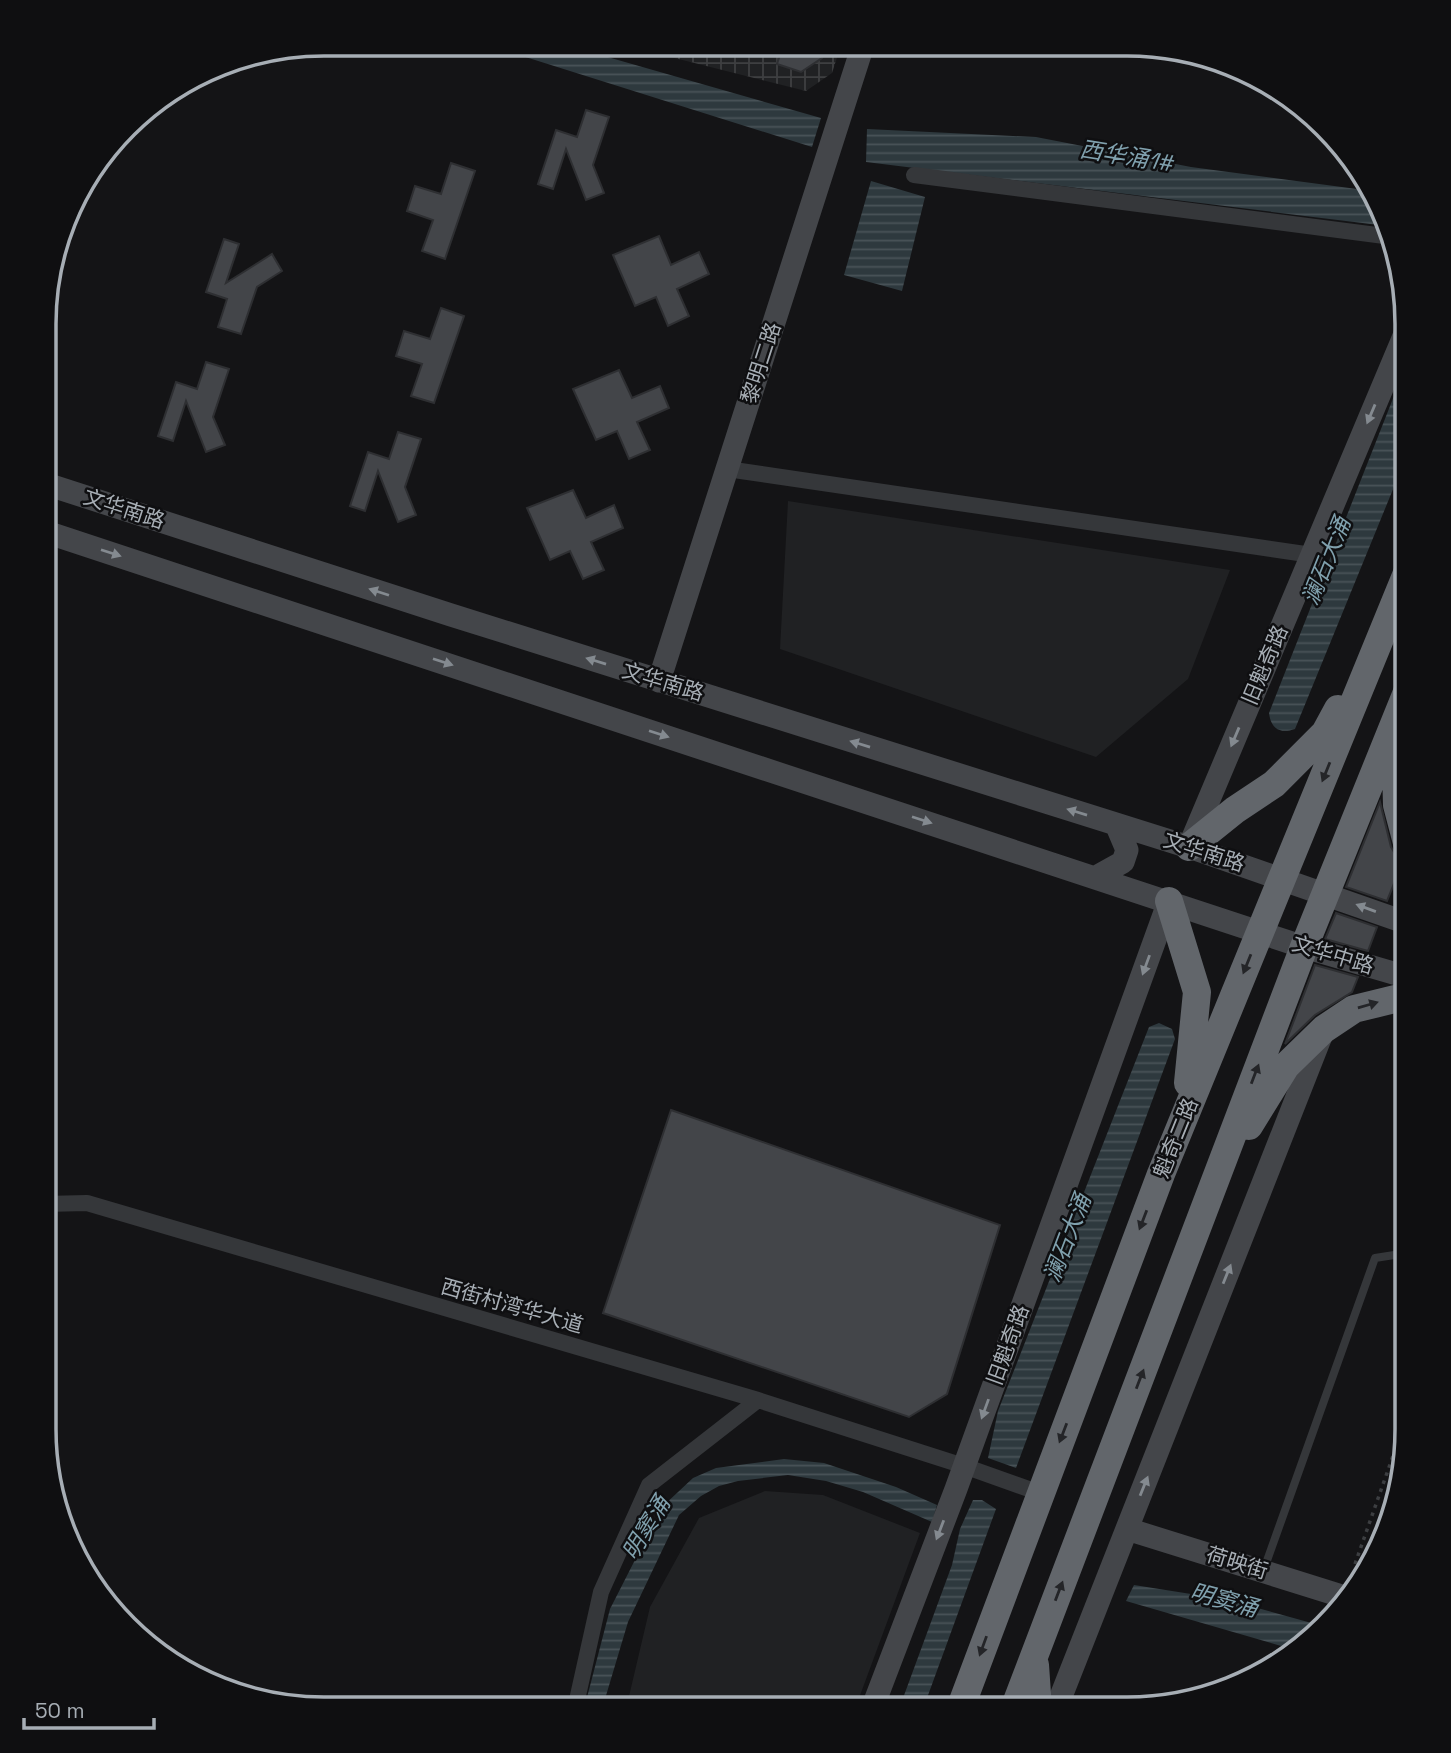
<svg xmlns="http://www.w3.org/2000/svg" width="1451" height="1753" viewBox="0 0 1451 1753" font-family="'Space Grotesk','Noto Sans SC',sans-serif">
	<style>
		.built { fill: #202123 }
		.industrial { fill: url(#industrial-grid) }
		.water { fill: url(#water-rules) }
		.building { fill: #434549; stroke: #2e2f32; stroke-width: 2 }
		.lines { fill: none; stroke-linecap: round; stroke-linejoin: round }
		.path { stroke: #3c3e41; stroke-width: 3.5; stroke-dasharray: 3.5 5; stroke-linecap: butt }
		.lane { stroke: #35373a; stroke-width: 8 }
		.street { stroke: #35373a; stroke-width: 16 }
		.secondary { stroke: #44464a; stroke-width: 23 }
		.highway { stroke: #62666b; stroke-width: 28 }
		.oneway { fill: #848a90 }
		.oneway2 { fill: #242528 }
		.labels { text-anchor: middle; stroke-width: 5; stroke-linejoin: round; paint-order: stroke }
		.street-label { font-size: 21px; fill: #a7aeb5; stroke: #0f0f11 }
		.water-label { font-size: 23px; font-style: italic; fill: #80a1ae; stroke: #0f0f11 }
		.rim { fill: none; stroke: #a7aeb5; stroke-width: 3.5 }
	</style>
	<defs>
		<pattern id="industrial-grid" width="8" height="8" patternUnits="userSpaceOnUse" patternTransform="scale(1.75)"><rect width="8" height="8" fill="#202123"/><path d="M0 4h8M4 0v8" fill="none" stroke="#3e3f41"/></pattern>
		<pattern id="water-rules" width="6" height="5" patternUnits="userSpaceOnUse" patternTransform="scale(1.75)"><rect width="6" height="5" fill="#2e393e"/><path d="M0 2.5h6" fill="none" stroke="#495358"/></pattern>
	</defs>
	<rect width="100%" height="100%" fill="#141416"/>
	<path class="built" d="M788,501l442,69 -42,109 -92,78 -316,-108z
		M765,1491l58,4 97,38 -65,176h-229l24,-102 49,-89z"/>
	<path class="industrial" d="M623,45h218l-9,28 -26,18z"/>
	<path class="water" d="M484,44h78l259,74 -9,29z
		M867,129l169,8 155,30 181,24 15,35 -521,-64z
		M871,181l54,16 -23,94 -58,-16z
		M1407,363v92l-112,274c-15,5 -24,0 -26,-16z
		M1159,1023l13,6 3,10 -159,429 -28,-10 10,-47 151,-384z
		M784,1459l40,4 72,24 41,18 -5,17 -69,-30 -37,-11 -38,-6 -50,6 -19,5 -18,10 -22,19 -51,107 -26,87h-18l26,-100 52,-102 31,-29 23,-10z
		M973,1500h9l14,9 -73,200h-24l53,-144 8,-36z
		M1134,1585l95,15 97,27 -31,23 -169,-49z"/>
	<path class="building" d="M783,45h43l-4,13 -21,14 -24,-8z
		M586,110l23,7 -16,48 11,28 -18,7 -20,-51 -13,40 -15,-5 18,-54 21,7z
		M451,163l24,8 -30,88 -23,-8 11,-31 -26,-9 8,-25 26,8z
		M659,236l12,29 28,-13 10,22 -32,15 12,27 -21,10 -12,-29 -21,9 -22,-51z
		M224,239l15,5 -13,39 46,-29 10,17 -25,16 -16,47 -23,-7 9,-28 -21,-7z
		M441,308l23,8 -30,87 -23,-7 11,-32 -26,-8 8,-25 26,8z
		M206,362l23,7 -16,48 12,28 -19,7 -20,-51 -13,40 -15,-5 18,-54 21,7z
		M619,370l13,28 28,-12 9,22 -32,14 13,28 -21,9 -12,-28 -21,9 -23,-51z
		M398,432l23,7 -16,48 11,28 -18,7 -20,-51 -13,40 -15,-5 18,-54 21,7z
		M573,490l13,28 28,-13 9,23 -32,14 13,28 -21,9 -13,-28 -20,9 -23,-52z
		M1380,802l11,45 5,8 8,4 -17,42 -41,-14z
		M1336,913l41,14 -9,24 -43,-12z
		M1315,965l43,12 -6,15 -37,23 -30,29z
		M671,1110l329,115 -53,169 -38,23 -306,-104z"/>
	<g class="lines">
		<path class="path" d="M1355,1564l52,-148"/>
		<path class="lane" d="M1264,1569l111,-311 32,-5"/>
		<path class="street" d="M914,175l478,62
			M727,469l585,86
			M44,1204l43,-1 671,197 206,66 76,27
			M575,1709l26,-117 48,-107 109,-85"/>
		<path class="secondary" d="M46,484l405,131 738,232 218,76
			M46,532l1258,415 103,30
			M659,681l204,-636
			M1189,847l218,-518
			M1096,877l27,-15 4,-12 -11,-26
			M1127,1529l221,69
			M872,1709l84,-220 213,-588
			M1056,1709l267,-678"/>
		<path class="highway" d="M1395,732l2,73 10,38
			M1189,847l46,-37 39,-26 51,-51 13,-24
			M1169,901l28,91 -9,91
			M1249,1126l37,-60 38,-37 30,-20 53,-13
			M1035,1665l3,44
			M960,1709l201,-535 246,-601
			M1014,1709l290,-762 103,-255"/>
	</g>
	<defs><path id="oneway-solid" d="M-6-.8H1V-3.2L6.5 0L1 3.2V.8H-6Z" transform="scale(1.75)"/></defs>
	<g class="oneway">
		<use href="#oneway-solid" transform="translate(1371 414) rotate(113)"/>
		<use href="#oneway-solid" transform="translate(111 553) rotate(18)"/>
		<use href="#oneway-solid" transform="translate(379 592) rotate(-162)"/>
		<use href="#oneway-solid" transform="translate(596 661) rotate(-163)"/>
		<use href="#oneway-solid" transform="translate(443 662) rotate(18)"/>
		<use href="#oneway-solid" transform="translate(659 734) rotate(18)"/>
		<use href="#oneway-solid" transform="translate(1235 737) rotate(113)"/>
		<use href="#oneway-solid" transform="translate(860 744) rotate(-163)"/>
		<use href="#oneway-solid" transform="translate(1077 812) rotate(-163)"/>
		<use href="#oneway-solid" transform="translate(922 820) rotate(18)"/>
		<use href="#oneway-solid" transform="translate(1366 908) rotate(-160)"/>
		<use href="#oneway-solid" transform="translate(1146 965) rotate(110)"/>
		<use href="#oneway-solid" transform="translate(1227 1274) rotate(-68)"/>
		<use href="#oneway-solid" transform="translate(985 1409) rotate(110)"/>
		<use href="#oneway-solid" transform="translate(1144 1486) rotate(-68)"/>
		<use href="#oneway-solid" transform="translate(940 1530) rotate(111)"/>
	</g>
	<g class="oneway2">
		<use href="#oneway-solid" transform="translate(1326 772) rotate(112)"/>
		<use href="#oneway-solid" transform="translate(1247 964) rotate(112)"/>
		<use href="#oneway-solid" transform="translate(1368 1005) rotate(-16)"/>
		<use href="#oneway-solid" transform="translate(1255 1074) rotate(-69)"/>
		<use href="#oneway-solid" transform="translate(1143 1220) rotate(111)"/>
		<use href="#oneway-solid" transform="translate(1140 1379) rotate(-69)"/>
		<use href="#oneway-solid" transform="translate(1063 1433) rotate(111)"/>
		<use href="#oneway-solid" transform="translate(1059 1591) rotate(-69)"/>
		<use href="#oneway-solid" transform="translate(983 1646) rotate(110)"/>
	</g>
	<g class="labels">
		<g class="street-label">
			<text transform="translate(761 363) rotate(-72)" y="7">黎明二路</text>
			<text transform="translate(124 509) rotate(18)" y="7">文华南路</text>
			<text transform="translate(1265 665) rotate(-67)" y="7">旧魁奇路</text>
			<text transform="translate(663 682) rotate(17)" y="7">文华南路</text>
			<text transform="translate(1204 852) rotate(18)" y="7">文华南路</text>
			<text transform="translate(1333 955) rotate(17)" y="7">文华中路</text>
			<text transform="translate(1176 1138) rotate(-68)" y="7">魁奇二路</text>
			<text transform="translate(512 1306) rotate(16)" y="7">西街村湾华大道</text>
			<text transform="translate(1008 1345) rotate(-70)" y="7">旧魁奇路</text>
			<text transform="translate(1237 1563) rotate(17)" y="7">荷映街</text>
		</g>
		<g class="water-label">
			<text transform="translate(1126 156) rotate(9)" y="8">西华涌1#</text>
			<text transform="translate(1326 561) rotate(-68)" y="8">澜石大涌</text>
			<text transform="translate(1067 1238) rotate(-69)" y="8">澜石大涌</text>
			<text transform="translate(646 1528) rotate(-59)" y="8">明窦涌</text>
			<text transform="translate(1224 1600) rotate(15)" y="8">明窦涌</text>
		</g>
	</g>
	<path d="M0 0H1451V1753H0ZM324 56H1127A268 268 0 0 1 1395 324V1429A268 268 0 0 1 1127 1697H324A268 268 0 0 1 56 1429V324A268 268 0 0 1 324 56Z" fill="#0f0f11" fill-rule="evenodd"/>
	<path class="rim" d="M324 56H1127A268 268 0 0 1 1395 324V1429A268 268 0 0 1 1127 1697H324A268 268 0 0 1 56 1429V324A268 268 0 0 1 324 56Z"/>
	<path d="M24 1718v10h130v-10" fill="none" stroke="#a7aeb5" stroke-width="3.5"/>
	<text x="35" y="1718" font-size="21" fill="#a7aeb5" stroke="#0f0f11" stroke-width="5" paint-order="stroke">50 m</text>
</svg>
